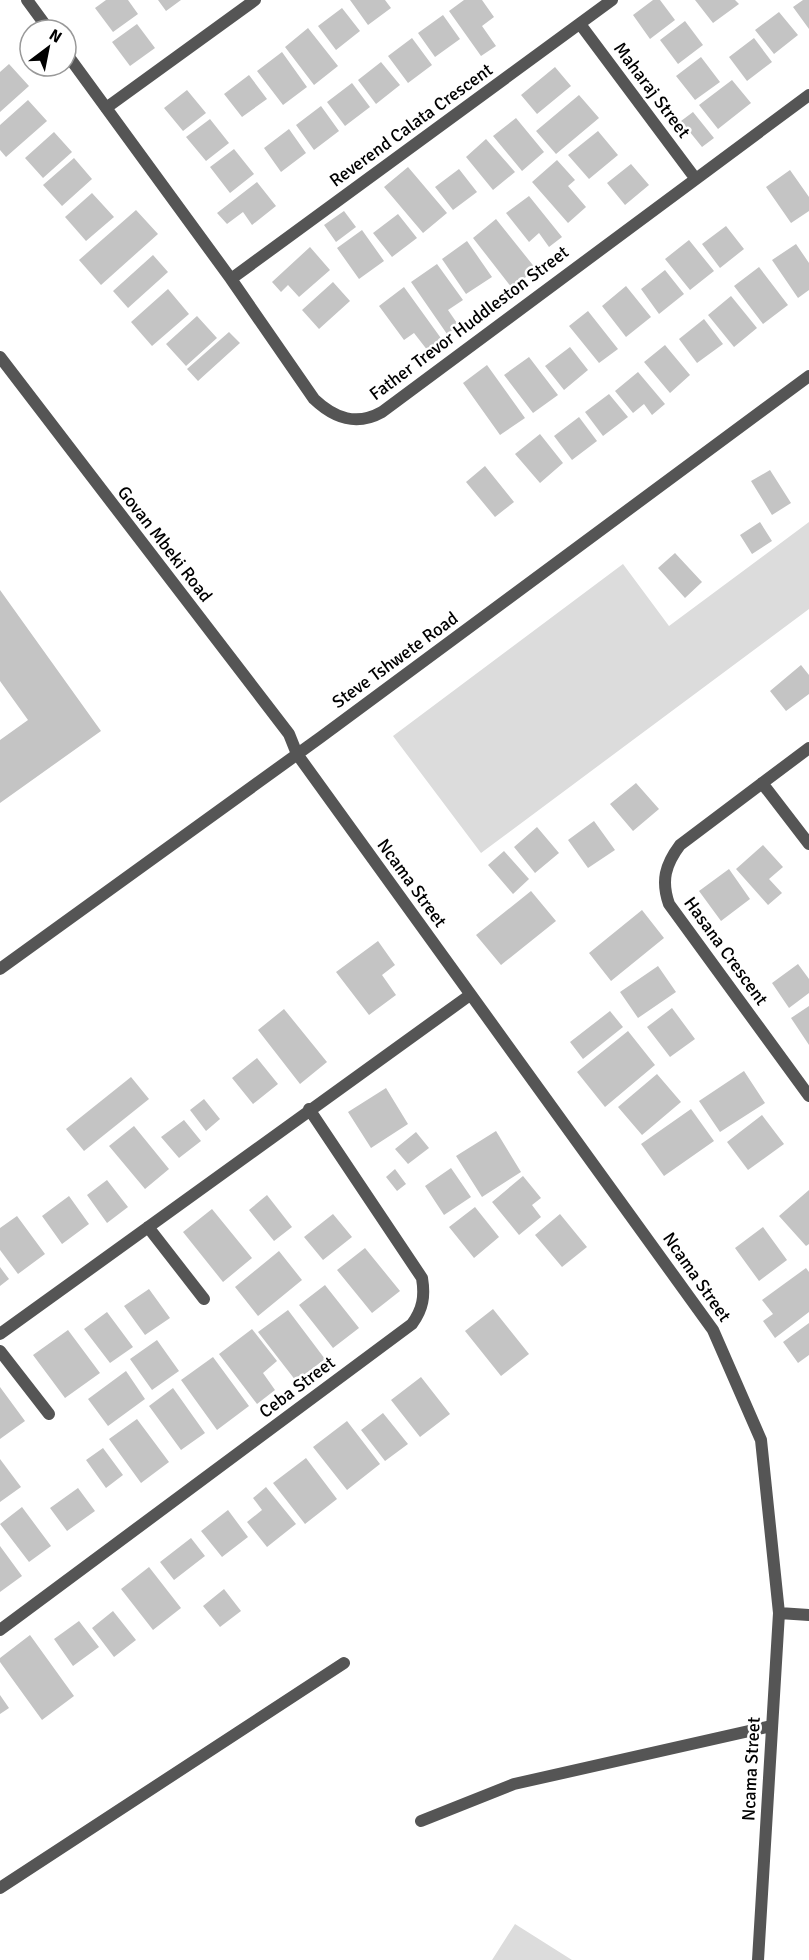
<svg xmlns="http://www.w3.org/2000/svg" width="809" height="1960" viewBox="0 0 809 1960" font-family="Signika,sans-serif">
	<style>
		.green { fill: #dcdcdc }
		.building { fill: #c4c4c4 }
		.lines { fill: none; stroke-linecap: round; stroke-linejoin: round }
		.street { stroke: #555; stroke-width: 12 }
		.labels { text-anchor: middle; stroke-width: 5; stroke-linejoin: round; paint-order: stroke }
		.street-label { font-size: 18px; fill: #000; stroke: #fff }
	</style>
	<rect width="100%" height="100%" fill="#fff"/>
	<path class="green" d="M809,522v87l-328,244 -88,-117 230,-172 46,62z
		M515,1924l57,36h-80z"/>
	<path class="building" d="M106,0h22l10,14 -25,18 -18,-24z
		M158,0h23l-15,11z
		M350,0h35l6,8 -23,17z
		M464,0h18l12,17 -12,9 14,20 -15,10 -32,-45z
		M653,0h7l15,20 -25,19 -17,-24z
		M695,0h40l4,4 -26,19z
		M803,0h6v29l-16,-22z
		M342,8l18,23 -24,19 -18,-24z
		M779,12l19,23 -24,19 -19,-24z
		M443,15l17,24 -25,18 -17,-24z
		M685,21l18,24 -25,19 -18,-24z
		M137,24l18,24 -25,18 -18,-24z
		M308,28l30,38 -24,19 -29,-38z
		M412,38l20,27 -24,18 -20,-27z
		M754,38l18,24 -25,19 -18,-24z
		M282,52l25,35 -24,18 -26,-34z
		M701,57l19,25 -25,18 -19,-24z
		M381,62l19,23 -24,19 -18,-24z
		M9,64l20,22 -29,26v-40z
		M555,67l16,19 -34,28 -16,-19z
		M249,75l18,24 -25,18 -18,-23z
		M732,80l19,23 -33,26 -19,-24z
		M352,83l18,24 -25,19 -18,-24z
		M187,90l19,23 -23,18 -19,-23z
		M579,95l20,23 -43,36 -20,-23z
		M28,100l19,21 -41,36 -6,-7v-25z
		M321,106l18,25 -25,19 -18,-25z
		M693,112l21,26 -12,9 -21,-26z
		M516,118l28,34 -22,19 -29,-35z
		M210,119l19,24 -23,18 -20,-24z
		M289,129l17,24 -25,19 -17,-24z
		M598,131l20,24 -29,24 -21,-24z
		M54,132l18,20 -29,26 -18,-20z
		M486,139l29,33 -22,18 -27,-33z
		M234,149l20,25 -24,19 -20,-26z
		M74,158l18,21 -30,27 -19,-21z
		M557,160l18,20 -7,6 18,21 -18,16 -36,-41z
		M631,164l18,21 -24,20 -18,-22z
		M408,167l39,46 -24,20 -39,-46z
		M459,169l18,23 -24,18 -18,-23z
		M790,170l19,27v14l-18,12 -25,-36z
		M257,182l19,24 -24,19 -9,-13 -16,12 -10,-11z
		M92,193l22,24 -28,24 -21,-24z
		M529,196l33,41 -13,10 -10,-14 -10,9 -23,-29z
		M136,210l22,24 -57,51 -22,-25z
		M344,211l12,16 -20,15 -12,-17z
		M398,214l19,24 -25,19 -19,-24z
		M496,219l40,50 -24,19 -39,-50z
		M726,226l18,23 -24,19 -18,-24z
		M362,230l22,31 -25,18 -22,-31z
		M689,240l25,31 -24,19 -25,-31z
		M467,241l25,36 -26,17 -24,-35z
		M796,244l13,19v27l-11,8 -26,-38z
		M310,247l20,23 -31,27 -11,-12 -7,7 -9,-10z
		M153,255l15,17 -40,36 -15,-17z
		M437,264l26,36 -15,10 11,16 -12,8 -36,-52z
		M759,267l29,38 -25,19 -29,-38z
		M665,270l19,24 -25,20 -18,-25z
		M333,282l17,19 -31,28 -17,-19z
		M626,286l25,31 -25,20 -24,-31z
		M404,287l39,54 -15,10 -14,-18 -10,7 -25,-34z
		M168,289l21,25 -37,32 -21,-24z
		M731,296l26,32 -23,19 -26,-32z
		M588,311l30,38 -19,14 -30,-37z
		M197,316l20,22 -31,28 -20,-22z
		M704,319l19,25 -26,19 -18,-24z
		M229,332l11,11 -42,38 -11,-12z
		M665,345l25,30 -20,18 -26,-31z
		M570,347l18,23 -24,20 -19,-24z
		M529,357l29,38 -25,18 -29,-38z
		M487,365l38,53 -25,17 -37,-52z
		M638,372l27,32 -13,11 -8,-11 -11,9 -18,-22z
		M609,394l19,23 -25,19 -18,-24z
		M579,417l18,24 -25,19 -18,-24z
		M540,434l23,29 -23,20 -25,-29z
		M485,466l29,36 -19,15 -29,-35z
		M770,470l21,33 -19,12 -21,-34z
		M760,522l12,19 -20,13 -12,-19z
		M675,553l27,29 -17,16 -27,-30z
		M0,590l101,141 -101,72v-63l28,-20 -28,-39z
		M801,665l8,10v19l-23,17 -16,-20z
		M636,783l23,26 -26,22 -23,-27z
		M594,821l21,29 -27,18 -20,-28z
		M537,827l22,26 -24,20 -21,-26z
		M763,845l20,22 -14,12 13,14 -14,12 -32,-36z
		M504,851l25,28 -16,15 -25,-29z
		M729,869l21,30 -29,22 -22,-30z
		M531,891l25,30 -55,44 -25,-30z
		M642,910l22,28 -53,43 -22,-28z
		M378,941l17,24 -13,10 14,20 -27,20 -33,-43z
		M798,964l11,15v14l-20,15 -17,-25z
		M658,966l18,26 -38,26 -18,-26z
		M809,1006v39l-18,-27z
		M672,1008l23,31 -25,18 -23,-30z
		M284,1009l43,53 -27,22 -42,-54z
		M610,1011l13,16 -40,32 -13,-17z
		M628,1031l27,34 -50,42 -28,-35z
		M257,1058l21,26 -25,20 -21,-26z
		M744,1071l21,32 -45,29 -21,-31z
		M657,1074l24,28 -39,33 -24,-28z
		M131,1077l18,22 -65,52 -18,-22z
		M386,1088l22,36 -37,24 -23,-36z
		M204,1099l16,20 -14,12 -16,-21z
		M691,1109l23,32 -50,35 -23,-32z
		M762,1115l22,29 -36,26 -21,-28z
		M184,1120l17,21 -22,17 -18,-21z
		M134,1126l35,43 -24,20 -36,-43z
		M496,1131l25,41 -39,25 -26,-41z
		M416,1132l13,16 -21,16 -13,-15z
		M451,1168l20,29 -27,18 -19,-29z
		M395,1169l11,15 -9,7 -11,-14z
		M523,1176l18,22 -9,7 9,12 -22,18 -27,-33z
		M107,1180l21,27 -21,16 -20,-28z
		M809,1190v54l-3,2 -27,-30z
		M267,1195l25,32 -18,14 -25,-31z
		M69,1196l20,28 -27,20 -20,-28z
		M475,1207l24,30 -25,21 -25,-31z
		M212,1209l40,49 -29,24 -40,-50z
		M333,1214l19,23 -29,23 -19,-23z
		M560,1214l27,33 -25,20 -27,-32z
		M17,1216l28,38 -27,20 -18,-24v-22z
		M763,1227l24,33 -28,21 -24,-33z
		M365,1248l35,43 -28,22 -35,-43z
		M279,1251l23,29 -44,36 -23,-29z
		M0,1267l9,12 -9,7z
		M806,1268l3,4v40l-34,26 -12,-17 10,-7 -11,-14z
		M325,1285l34,43 -26,20 -34,-43z
		M149,1289l21,29 -25,17 -21,-29z
		M493,1309l36,45 -28,22 -36,-45z
		M288,1310l37,49 -29,22 -38,-49z
		M107,1312l26,35 -23,16 -26,-34z
		M809,1323v32l-11,8 -15,-21z
		M252,1329l25,32 -14,12 12,17 -18,14 -38,-50z
		M68,1330l32,43 -35,25 -32,-43z
		M157,1340l22,31 -27,19 -22,-31z
		M213,1357l36,49 -32,24 -36,-50z
		M126,1371l19,28 -37,27 -20,-27z
		M421,1377l29,37 -30,23 -29,-37z
		M0,1387l25,34 -25,18z
		M173,1388l32,45 -24,17 -32,-44z
		M383,1413l25,31 -23,17 -24,-31z
		M137,1419l32,43 -28,21 -32,-44z
		M347,1421l33,43 -33,26 -34,-43z
		M103,1448l20,27 -17,13 -20,-28z
		M306,1458l31,41 -32,25 -32,-41z
		M0,1459l21,28 -21,15z
		M266,1487l30,37 -29,23 -20,-25 15,-12 -9,-12z
		M78,1488l17,23 -28,20 -17,-23z
		M22,1507l29,39 -22,16 -29,-38z
		M228,1510l20,27 -26,20 -21,-26z
		M191,1538l14,18 -31,24 -14,-18z
		M0,1546l22,30 -22,16z
		M149,1567l32,41 -28,22 -32,-41z
		M224,1589l17,22 -21,16 -17,-21z
		M113,1611l23,29 -22,17 -22,-29z
		M79,1621l20,26 -26,19 -19,-27z
		M30,1635l44,61 -32,24 -42,-58v-4z
		M0,1695l9,13 -9,6z"/>
	<g class="lines">
		<path class="street" d="M27,0l22,30
			M580,24l115,154
			M66,53l165,226 83,120c21,20 43,27 68,13l427,-317
			M106,108l149,-108
			M231,279l381,-279
			M0,357l289,377 8,20 416,576 48,110 18,173 -21,347
			M809,748l-129,97c-15,20 -19,36 -11,59l140,192
			M762,783l47,61
			M0,969l321,-232 488,-361
			M148,1227l56,72
			M0,1334l470,-339
			M0,1351l49,63
			M779,1613l30,2
			M0,1630l412,-306c11,-15 13,-28 10,-46l-113,-169
			M421,1821l93,-37 257,-58
			M0,1888l344,-225"/>
	</g>
	<g class="labels">
		<g class="street-label">
			<text transform="translate(652 90) rotate(53)" y="6">Maharaj Street</text>
			<text transform="translate(411 125) rotate(-36)" y="6">Reverend Calata Crescent</text>
			<text transform="translate(469 323) rotate(-37)" y="6">Father Trevor Huddleston Street</text>
			<text transform="translate(165 544) rotate(52)" y="6">Govan Mbeki Road</text>
			<text transform="translate(395 660) rotate(-36)" y="6">Steve Tshwete Road</text>
			<text transform="translate(412 883) rotate(54)" y="6">Ncama Street</text>
			<text transform="translate(726 951) rotate(54)" y="6">Hasana Crescent</text>
			<text transform="translate(697 1277) rotate(55)" y="6">Ncama Street</text>
			<text transform="translate(297 1387) rotate(-37)" y="6">Ceba Street</text>
			<text transform="translate(751 1769) rotate(-87)" y="6">Ncama Street</text>
		</g>
	</g>
	<g transform="translate(48 48) rotate(32)"><circle r="28" fill="#ffffff" stroke="#999999" stroke-width="1.5"/>
	<path d="M0-4.5L10 22L0 15L-10 22Z" fill="#000000"/>
	<text y="-9" font-size="16" font-weight="bold" text-anchor="middle" fill="#000000">N</text>
	</g>
</svg>
